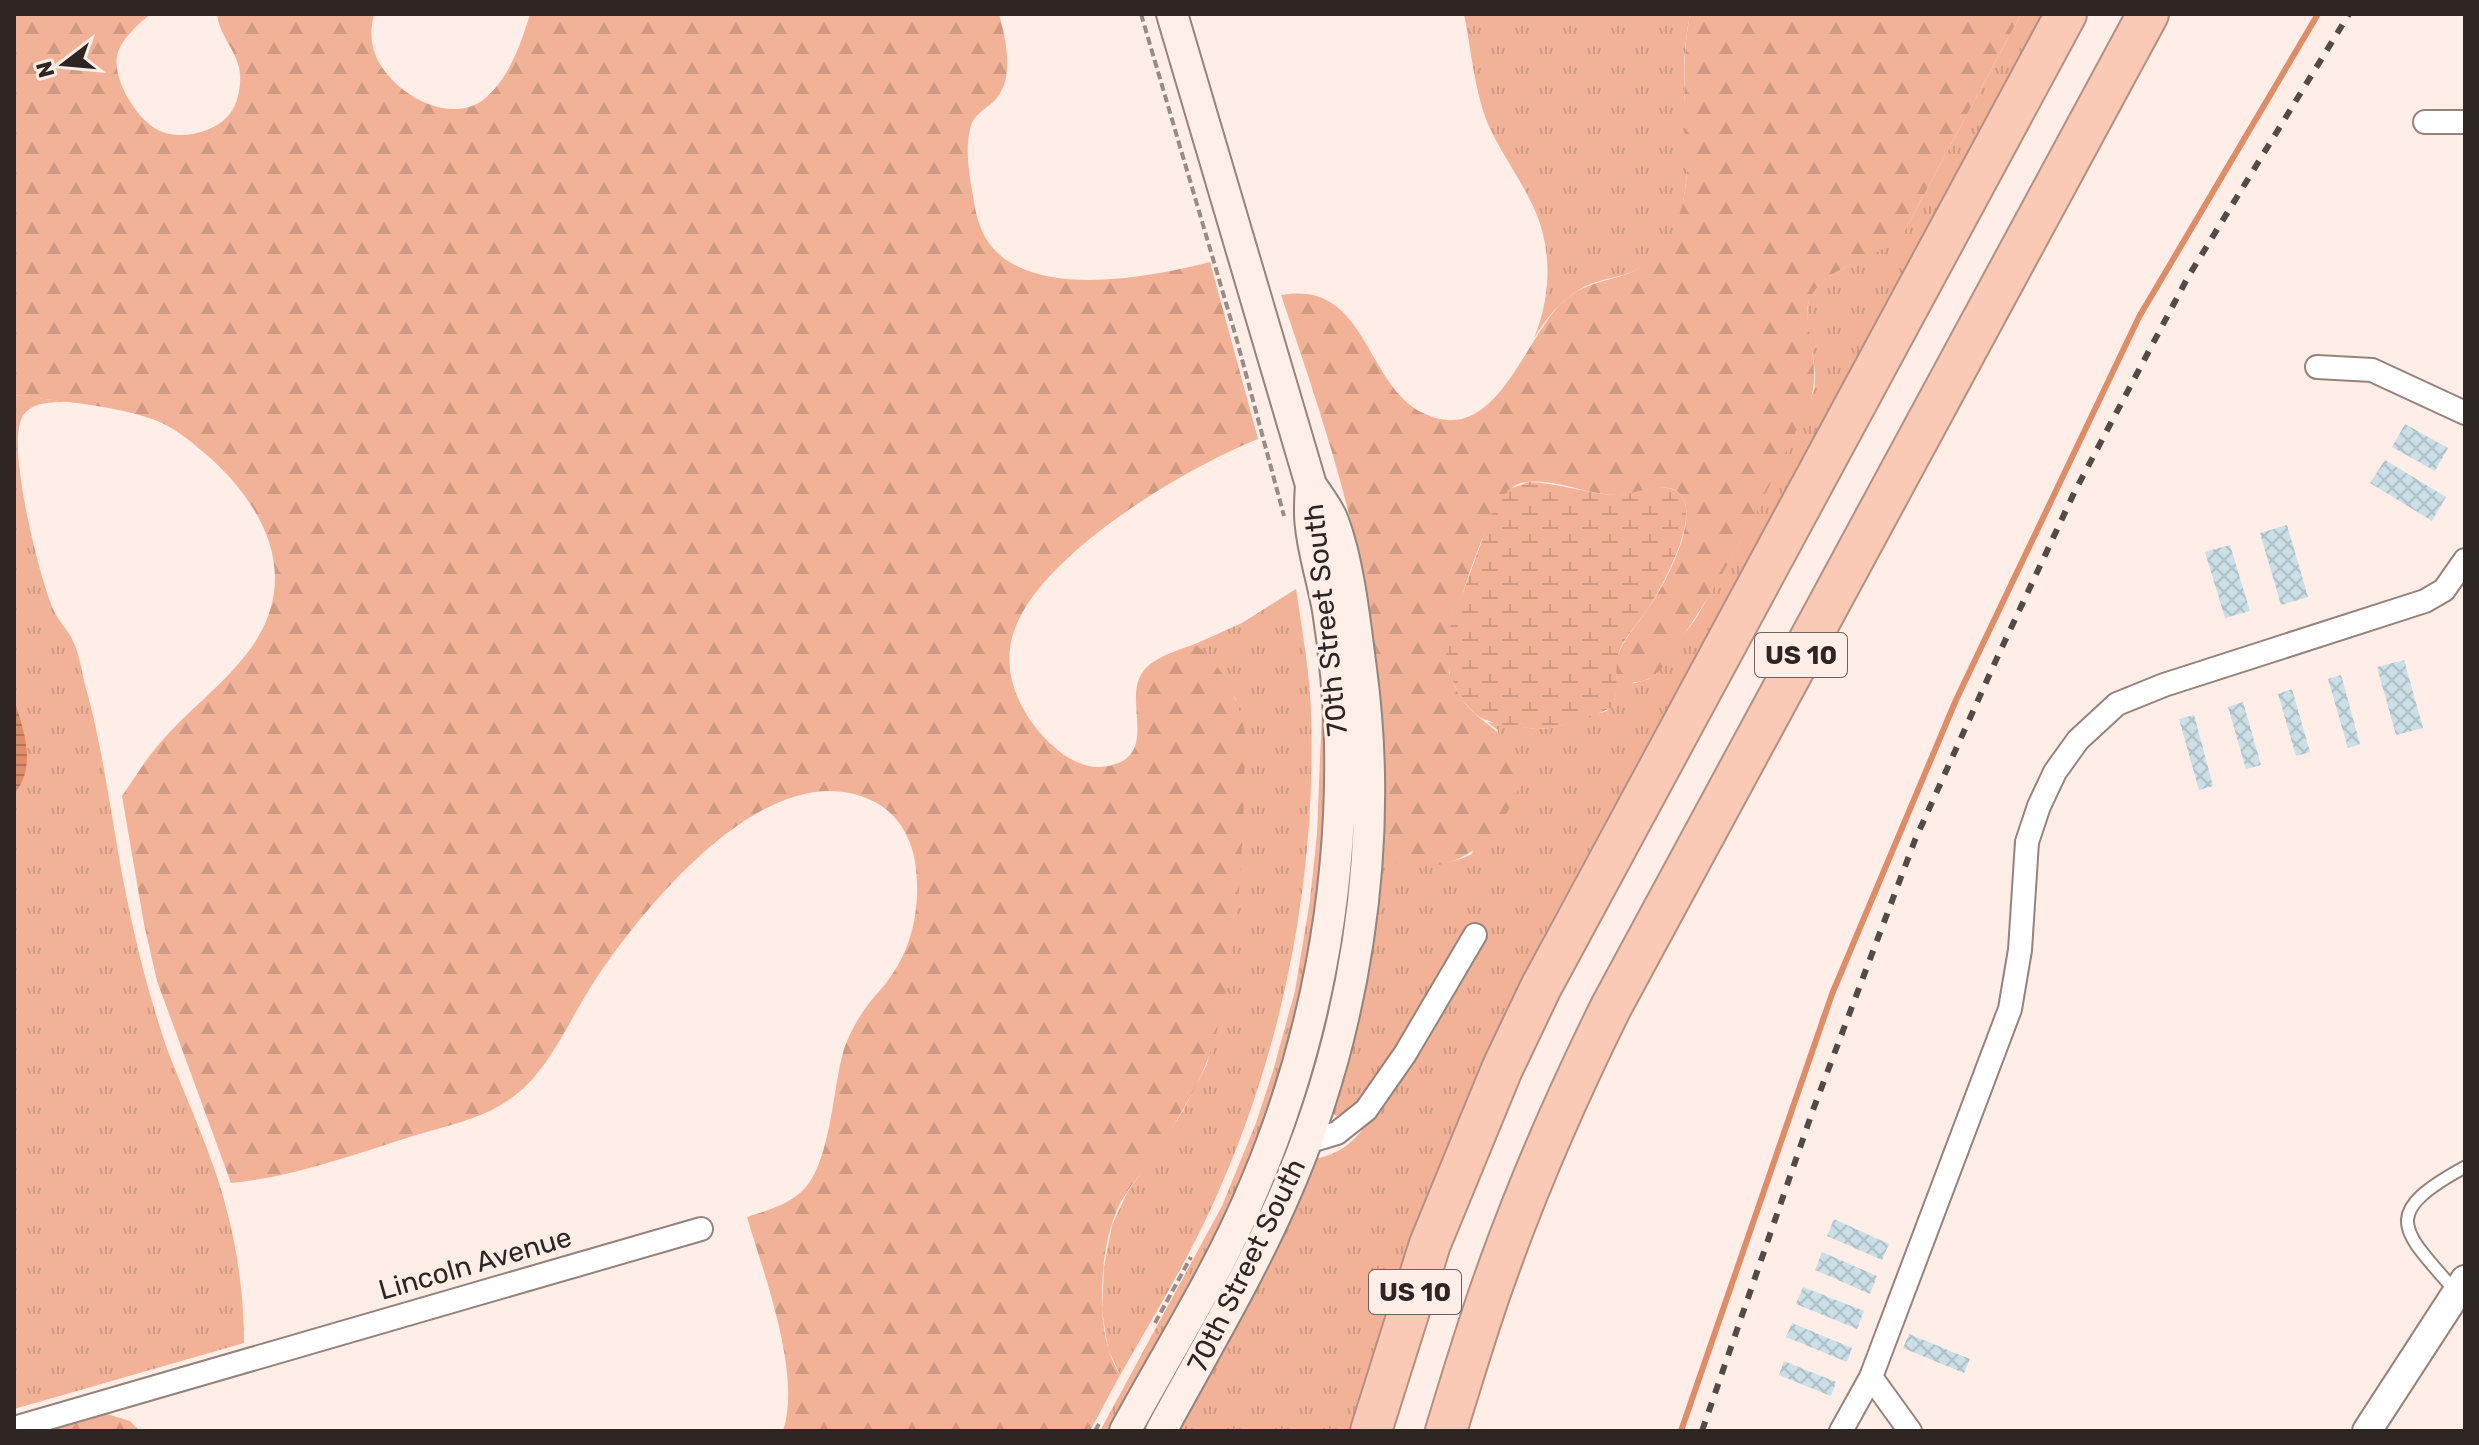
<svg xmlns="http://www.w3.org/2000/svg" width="2479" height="1445" viewBox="0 0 2479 1445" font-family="Rubik,sans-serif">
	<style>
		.grass { fill: url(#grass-tufts) }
		.forest { fill: url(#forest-firs) }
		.wetland { fill: url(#wetland-marsh) }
		.water { fill: url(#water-rules) }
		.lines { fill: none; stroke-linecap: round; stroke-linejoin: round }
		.stream { stroke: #df8c67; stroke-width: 6 }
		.building { fill: url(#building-cross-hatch) }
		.service-casing { stroke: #95837c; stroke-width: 15 }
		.minor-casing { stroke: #95837c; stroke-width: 26 }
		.tertiary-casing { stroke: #95837c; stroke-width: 32 }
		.secondary-casing { stroke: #95837c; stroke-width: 34 }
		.motorway-casing { stroke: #b29183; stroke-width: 44 }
		.path { stroke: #988c87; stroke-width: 4; stroke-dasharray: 8 4; stroke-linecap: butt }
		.service { stroke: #fff; stroke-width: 11 }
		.minor { stroke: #fff; stroke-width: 22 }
		.tertiary { stroke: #fff; stroke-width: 28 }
		.secondary { stroke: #feefe9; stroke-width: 30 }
		.motorway { stroke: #facab6; stroke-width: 40 }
		.rail { stroke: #544b47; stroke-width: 6; stroke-dasharray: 10 10; stroke-linecap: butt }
		.labels { text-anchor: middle; stroke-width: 6; stroke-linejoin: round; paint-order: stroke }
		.shield { fill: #feeee7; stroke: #6c625e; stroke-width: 2 }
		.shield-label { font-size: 26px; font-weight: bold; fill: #2d2623 }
		.street-label { font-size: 28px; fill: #2d2623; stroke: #feeee7 }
	</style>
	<defs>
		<pattern id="grass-tufts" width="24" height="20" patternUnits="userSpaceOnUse" patternTransform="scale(2)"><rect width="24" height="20" fill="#f1b297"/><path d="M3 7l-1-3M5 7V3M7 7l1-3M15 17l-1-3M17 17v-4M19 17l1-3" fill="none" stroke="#cf9982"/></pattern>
		<pattern id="forest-firs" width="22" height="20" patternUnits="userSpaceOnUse" patternTransform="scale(2)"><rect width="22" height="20" fill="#f1b297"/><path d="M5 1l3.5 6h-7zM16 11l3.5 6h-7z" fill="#cf9982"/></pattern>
		<pattern id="wetland-marsh" width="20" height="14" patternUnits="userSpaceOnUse" patternTransform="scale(2)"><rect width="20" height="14" fill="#f1b297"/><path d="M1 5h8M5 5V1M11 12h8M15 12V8" fill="none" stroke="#cf9982"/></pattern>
		<pattern id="water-rules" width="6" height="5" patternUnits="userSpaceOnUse" patternTransform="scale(2)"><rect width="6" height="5" fill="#df8c67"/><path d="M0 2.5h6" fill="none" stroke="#b57254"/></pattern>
		<pattern id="building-cross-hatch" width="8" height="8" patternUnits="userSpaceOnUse" patternTransform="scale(2)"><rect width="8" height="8" fill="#cadfe6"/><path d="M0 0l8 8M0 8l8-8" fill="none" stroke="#aebfc5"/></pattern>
	</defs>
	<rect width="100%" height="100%" fill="#feeee7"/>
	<path class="grass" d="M1464,14h226c-4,20 -6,41 -6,61 0,63 20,148 -41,191 -13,9 -26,10 -40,14 -32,8 -53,32 -69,58 18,-43 19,-93 -3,-136 -13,-27 -32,-52 -44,-80 -13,-34 -16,-73 -23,-108z
		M2021,14h22l-500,923 -95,207 -56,156 -43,131h-174l137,-272c58,-6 74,-74 92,-120l-50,69 -18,8 -4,-3 -1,-5 39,-156 12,-94c29,10 61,10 90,-4l26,-124 -11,-8 49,7 16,-1 55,-17 8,-12 1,-25 2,4 17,5 14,-4 46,-59 45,-78 74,-151c5,-29 -10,-59 -6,-87 6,-35 76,-46 97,-74z
		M14,395l55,7c-16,0 -41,-1 -48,18 -13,32 18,156 32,189 5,12 14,20 19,30 8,15 10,36 15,53 20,74 27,151 44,226 9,43 21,86 35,128 15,40 33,79 47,119 20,57 31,117 31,178l-230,66z
		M1296,589c6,40 13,80 15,120 6,170 -28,341 -98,495 -27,59 -61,115 -93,171l-12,-26 -6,-39 2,-43 8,-42 15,-32 56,-82 24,-47 25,-121 8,-87 -4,-156 -19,-33 -22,-23 47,-21z
		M1322,710c15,166 -20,339 -89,491 -36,79 -81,154 -123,230h-10l122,-225 34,-83 17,-52 22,-80 15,-91 7,-66z"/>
	<path class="forest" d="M14,14h136c-11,10 -27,23 -32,38 -8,24 18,67 40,78 20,11 54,3 69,-13 9,-9 12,-22 13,-34 3,-28 -20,-43 -23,-69h157c-3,12 -4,24 0,37 12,38 72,76 109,49 26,-20 38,-57 47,-86h469c7,27 17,66 -6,88 -10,9 -20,13 -23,27 -5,22 -1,45 3,67 2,14 5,28 12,41 38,66 166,40 225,25l48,177c-73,29 -212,112 -242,187 -15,35 -3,73 20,102 17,21 43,44 72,38 52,-10 15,-64 34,-93 12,-17 35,-22 53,-29 28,22 44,55 50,89 -1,94 -4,206 -28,297 -12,49 -38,88 -66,129 -11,17 -26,32 -34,51 -12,28 -15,59 -15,89 0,27 4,53 18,76l-30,56h-307c19,-57 -19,-156 -36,-214 18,-6 38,-11 53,-24 32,-26 32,-108 45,-147 5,-13 13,-28 22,-40 7,-10 17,-19 24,-30 19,-26 27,-60 26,-92 0,-33 -12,-66 -42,-82 -105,-55 -234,108 -283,183 -26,40 -45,92 -88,118 -26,17 -62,24 -91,33 -60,19 -120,41 -182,47l-74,-202 -13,-57 -22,-128c13,-18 24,-38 39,-54 30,-35 72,-64 96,-103 42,-69 4,-136 -49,-183 -18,-15 -33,-29 -56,-37 -44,-15 -92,-17 -138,-24z
		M1690,14h331l-116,216c-24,32 -76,32 -95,68 -10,19 13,70 0,103 -38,82 -78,164 -129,238 -8,12 -18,32 -31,39 -9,5 -20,5 -30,3 -5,-7 -6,-14 -3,-23 6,-19 21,-34 32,-51 15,-21 51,-88 32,-112 -14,-17 -46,1 -64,0 -10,0 -20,-2 -30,-4 -20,-5 -52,-15 -71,-6 -27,13 -76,161 -66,190 5,13 12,26 22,36 19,19 43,26 48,59 3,14 -5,27 -11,39 -27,49 -74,71 -127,49 4,-92 -1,-184 -18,-275 -18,-98 -51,-193 -83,-288 87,-16 83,91 144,119 73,34 100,-81 141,-115 17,-14 34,-17 55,-23 27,-7 48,-32 57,-58 12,-31 9,-63 7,-96 -1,-36 -2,-72 5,-108z
		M107,1414l23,7 10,10h-92z"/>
	<path class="wetland" d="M1529,482c29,1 56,11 85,13 19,1 41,-13 60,-5 34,15 -12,97 -25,117 -9,14 -20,25 -28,40 -9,20 0,40 -9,60l-18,9 -42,12 -16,1 -39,-5 -16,-6 -7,-5 -13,-15 -10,-20 -5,-21v-18l46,-126 17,-24z"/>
	<path class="water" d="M14,699c9,30 24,67 0,95z"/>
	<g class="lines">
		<path class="stream" d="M1681,1431l151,-437 124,-294 183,-383 179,-303"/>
	</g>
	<path class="building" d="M2405,424l43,24 -13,23 -43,-24z
		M2385,460l61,37 -14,24 -62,-38z
		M2287,525l21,72 -27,8 -21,-72z
		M2230,545l20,66 -25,7 -20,-66z
		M2404,660l19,68 -27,7 -19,-68z
		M2341,675l19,69 -12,4 -20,-69z
		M2292,689l18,63 -14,4 -18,-62z
		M2243,702l18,63 -15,4 -18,-62z
		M2194,715l19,71 -14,4 -20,-71z
		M1834,1219l55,25 -7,16 -55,-24z
		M1822,1252l55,24 -7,18 -55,-24z
		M1803,1287l61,24 -7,18 -61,-25z
		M1792,1323l60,25 -5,14 -61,-25z
		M1909,1334l61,25 -6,14 -61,-25z
		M1784,1361l52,21 -5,14 -52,-21z"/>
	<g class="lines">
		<g class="service-casing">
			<path id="service" d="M2456,1292c-53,-62 -79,-77 9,-125"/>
		</g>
		<g class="minor-casing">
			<path id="minor" d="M2425,122h40
				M2317,367l55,3 93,43
				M1308,1137l9,2 20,-6 29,-23 39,-56 70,-119
				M14,1428l687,-199
				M1841,1431l30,-54
				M1910,1431l-39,-54 139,-368 10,-59 7,-108 12,-36 16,-34 23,-32 39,-36 47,-19 261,-84 19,-11 21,-30"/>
		</g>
		<g class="tertiary-casing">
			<path id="tertiary" d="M2367,1431l98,-151"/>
		</g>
		<g class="secondary-casing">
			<path id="secondary" d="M1125,1431c44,-81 95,-161 130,-246 59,-139 88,-291 85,-442 -1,-44 -5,-89 -12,-133 -5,-28 -14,-55 -17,-83 -2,-13 -1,-28 0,-42
				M1161,1431c41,-76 86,-151 121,-230 73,-164 103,-353 79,-532 -6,-45 -12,-106 -28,-148 -5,-13 -15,-25 -22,-36l-139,-471"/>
		</g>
		<g class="motorway-casing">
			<path id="motorway" d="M1371,1431l59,-187 72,-175 39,-82 525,-973
				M1446,1431c17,-55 33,-110 53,-164 32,-89 70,-175 112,-260l537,-993"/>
		</g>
		<path class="path" d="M1141,14l95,323 48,179
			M1155,1323l36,-66
			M1095,1431l5,-9"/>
		<use href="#service" class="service"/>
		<use href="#minor" class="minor"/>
		<use href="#tertiary" class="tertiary"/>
		<use href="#secondary" class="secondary"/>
		<use href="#motorway" class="motorway"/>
		<path class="rail" d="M1702,1431l111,-321 102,-270 82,-182 78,-167 113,-214 161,-263"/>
	</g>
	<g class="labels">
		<g class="shield">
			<rect x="1755" y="633" width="92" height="44" rx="6"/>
			<rect x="1369" y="1270" width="92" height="44" rx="6"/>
		</g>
		<g class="shield-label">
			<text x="1801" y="664">US 10</text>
			<text x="1415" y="1301">US 10</text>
		</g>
		<g class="street-label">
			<text transform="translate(1325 620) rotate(-96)" y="10">70th Street South</text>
			<text transform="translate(475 1263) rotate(-16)" y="10">Lincoln Avenue</text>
			<text transform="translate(1246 1265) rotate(-64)" y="10">70th Street South</text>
		</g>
	</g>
	<rect width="2479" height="1445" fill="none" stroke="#2d2623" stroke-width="32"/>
	<g transform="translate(64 64) rotate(254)" stroke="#feeee7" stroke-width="6" paint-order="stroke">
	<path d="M0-6L14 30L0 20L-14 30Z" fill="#2d2623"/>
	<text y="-12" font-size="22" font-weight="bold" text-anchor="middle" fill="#2d2623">N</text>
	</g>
</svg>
